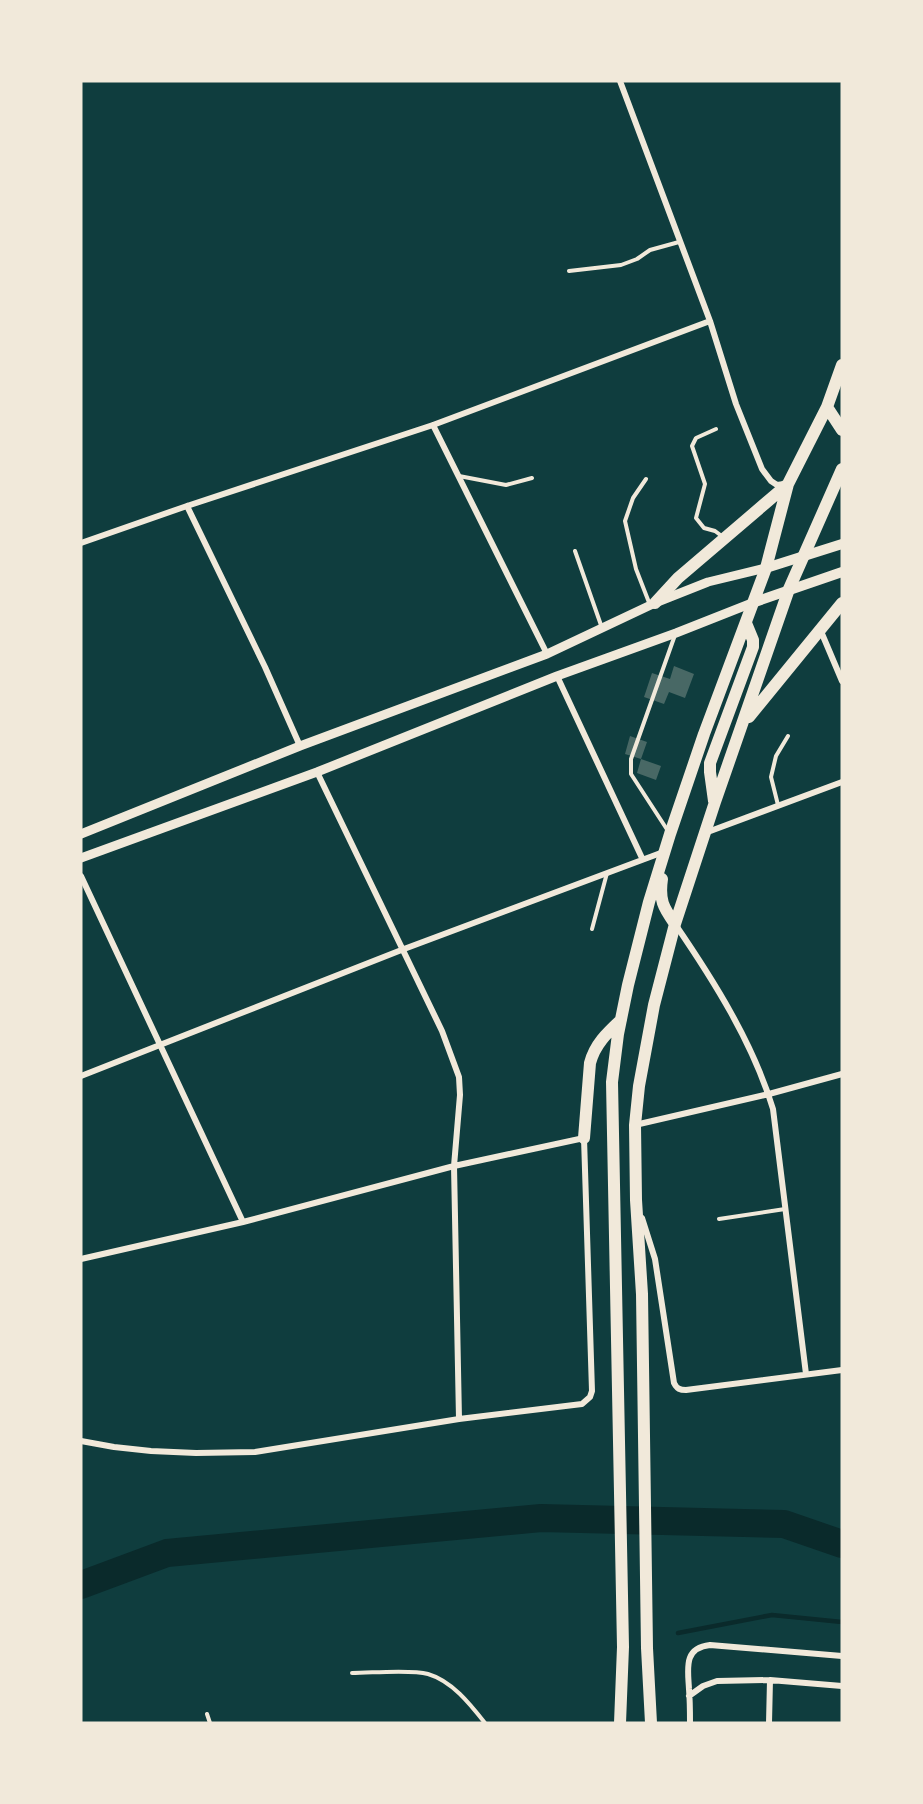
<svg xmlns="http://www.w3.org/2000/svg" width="923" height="1804" viewBox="0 0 923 1804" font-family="Figtree,sans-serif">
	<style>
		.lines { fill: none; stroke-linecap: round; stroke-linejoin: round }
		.stream { stroke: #0a2a2b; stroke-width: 4.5 }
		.river { stroke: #0a2a2b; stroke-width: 28 }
		.building { fill: #486865 }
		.service { stroke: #f1e9da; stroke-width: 4 }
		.minor { stroke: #f1e9da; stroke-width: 6 }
		.tertiary { stroke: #f1e9da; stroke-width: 9 }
		.secondary { stroke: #f1e9da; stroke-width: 10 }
		.primary { stroke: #f1e9da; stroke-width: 12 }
	</style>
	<rect width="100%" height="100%" fill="#0f3d3e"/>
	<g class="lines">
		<path class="stream" d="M678,1633l94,-18 70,7"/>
		<path class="river" d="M81,1585l86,-32 374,-35 243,6 58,20"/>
	</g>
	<path class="building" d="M674,666l20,8 -9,24 -16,-6 -5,12 -20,-7 8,-24 18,6z
		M630,736l17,6 -6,17 -16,-5z
		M641,759l20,7 -5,14 -19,-7z"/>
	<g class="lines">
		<path class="service" d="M569,271l52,-6 16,-6 13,-9 29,-8
			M716,429l-20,9 -4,8 13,38 -9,34 8,10 11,3 8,6
			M459,476l47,9 26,-7
			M646,479l-13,19 -8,23 11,48 14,36
			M575,551l27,77
			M778,805l-7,-28 5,-21 12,-20
			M668,831l-37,-57v-15l44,-124
			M592,929l15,-56
			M719,1219l66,-10
			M352,1673c20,0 58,-4 76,1 24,7 42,30 57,49
			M207,1714l3,9"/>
		<path class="minor" d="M620,81l90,240 26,83 26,65 9,12 6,4 7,-1
			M433,425l114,229
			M187,506l78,161 35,79
			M81,543l106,-37 246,-81 277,-104
			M820,629l22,52
			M557,676l85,182
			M317,772l125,259 17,46 1,18 -6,71 5,253
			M705,833l137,-51
			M81,876l162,346
			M675,924c39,57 78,119 98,185l33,265
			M81,1076l323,-127 262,-98
			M635,1125l134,-31 73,-20
			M642,1218l13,41 19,124c3,6 6,7 12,7l156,-20
			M81,1259l162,-37 211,-56 130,-28 8,253 -2,6 -8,7 -123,15 -204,33 -59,1 -45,-2 -37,-4 -33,-6
			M689,1696l14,-10 14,-5 53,-1 72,6
			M690,1723c0,-11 0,-22 -1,-34 -1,-20 -6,-41 21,-44l132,11
			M769,1723l1,-43"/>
		<path class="tertiary" d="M81,834l219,-88 247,-92 108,-51 53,-21 58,-14
			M81,858l236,-86 240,-96 119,-43 76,-30"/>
		<path class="secondary" d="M766,568l76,-24
			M752,603l90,-31"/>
		<path class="primary" d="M827,407l15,23
			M655,603l23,-25 110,-94
			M749,717l93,-114
			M714,801l-4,-29v-9l43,-116v-7l-7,-17
			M662,879c-3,21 1,28 13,45
			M584,1138l6,-75c5,-19 17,-30 31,-43
			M620,1723l3,-76 -11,-565 6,-48 10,-49 21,-83 21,-68 34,-100 62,-166 22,-84 39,-77 15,-42
			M651,1723l-4,-75 -5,-354 -6,-94 -1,-75 4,-39 15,-81 21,-81 40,-122 74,-213 53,-120"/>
	</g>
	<rect width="923" height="1804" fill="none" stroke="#f1e9da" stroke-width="165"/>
</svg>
